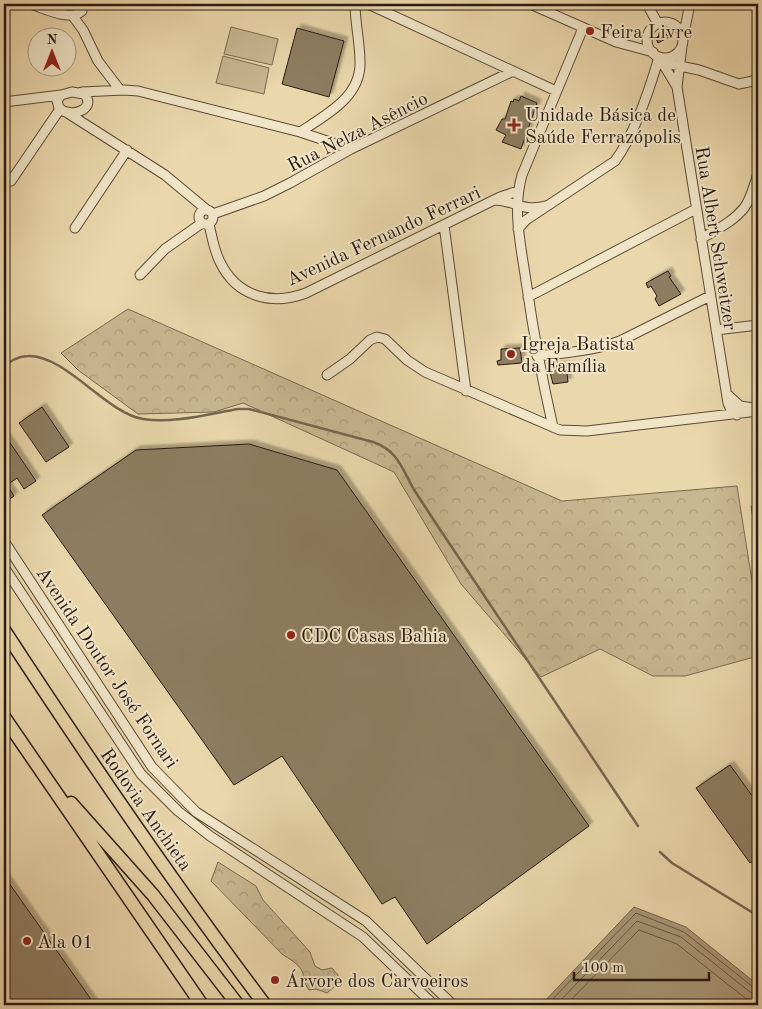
<svg xmlns="http://www.w3.org/2000/svg" width="762" height="1009" viewBox="0 0 762 1009" font-family="'Old Standard TT',serif">
	<style>
		.forest { fill: url(#forest-crowns); stroke: #7a6952 }
		.park { fill: #c9b791; stroke: #7a6952 }
		.water { fill: #a99777; stroke: #76654f }
		.lines { fill: none; stroke-linecap: round; stroke-linejoin: round }
		.shore { stroke: #6a5945; stroke-width: 1 }
		.stream { stroke: #76654f; stroke-width: 2.5 }
		.building { fill: #8e7d62; stroke: #2a1b13; filter: url(#shadow) }
		.minor-casing { stroke: #5a4a39; stroke-width: 11 }
		.highway-casing { stroke: #2a1b13; stroke-width: 15 }
		.minor { stroke: #f1e5c8; stroke-width: 9 }
		.highway { stroke: #ead7ab; stroke-width: 12 }
		.poi-dot { fill: #8f2418; stroke: #f1e5c8; stroke-width: 2 }
		.labels { text-anchor: middle; stroke-width: 4; stroke-linejoin: round; paint-order: stroke }
		.poi-label { font-size: 19px; fill: #2a1b13; stroke: #f1e5c8; text-anchor: start }
		.street-label { font-size: 19px; fill: #2a1b13; stroke: #f1e5c8 }
	</style>
	<defs>
		<pattern id="forest-crowns" width="20" height="18" patternUnits="userSpaceOnUse" patternTransform="scale(1.25)"><rect width="20" height="18" fill="#c9b791"/><path d="M2 6a3 3 0 1 1 6 0M12 15a3 3 0 1 1 6 0" fill="none" stroke="#ad9d7c"/></pattern>
		<filter id="shadow"><feDropShadow dx="4" dy="-4" stdDeviation="1" flood-color="#0004"/></filter>
	</defs>
	<rect width="100%" height="100%" fill="#ead7ab"/>
	<filter id="stains"><feTurbulence type="fractalNoise" baseFrequency=".004" numOctaves="4"/><feColorMatrix values="0 0 0 0 .2 0 0 0 0 .09 0 0 0 0 .02 0 0 0 .5 -.17"/></filter>
	<radialGradient id="worn" r=".72"><stop offset=".6" stop-color="#630" stop-opacity="0"/><stop offset="1" stop-color="#630" stop-opacity=".3"/></radialGradient>
	<path class="forest" d="M128,309l434,192 175,-15 21,133v37l-73,20h-32l-53,-27 -59,28 -80,-93 -67,-112 -151,-69 -29,9 -76,2 -60,-44 -17,-17z
		M751,506l7,5v38z
		M218,862l38,24 7,14 47,52 5,14 7,4 10,-2 6,7 -2,10 -9,8 -11,-4 -7,1c-6,-8 -4,-12 -7,-19 -4,-8 -13,-12 -20,-17l-71,-73z"/>
	<path class="park" d="M231,27l47,12 -6,26 -48,-11z
		M223,56l46,12 -5,26 -48,-11z"/>
	<path class="water" d="M634,907l52,20 72,58v20h-217z"/>
	<g class="lines">
		<path class="shore" d="M547,1005l89,-92 48,19 69,55 5,1
			M556,1005l81,-84 44,16 69,55 8,3
			M566,1005l73,-75 38,14 68,54 13,4"/>
		<path class="stream" d="M4,366c7,-5 14,-10 24,-10 38,-1 78,57 115,63 29,5 66,-5 95,-10h11l124,33c24,8 29,26 40,46 8,13 17,26 26,40l199,298
			M660,852l12,11 86,53"/>
	</g>
	<path class="building" d="M297,28l47,13 -15,56 -47,-13z
		M664,32l5,5 -11,6 -3,-6z
		M521,96l16,7 -16,46 -19,-7 4,-7 -10,-5 6,-11h3l6,-18 2,1 1,-3 5,2z
		M668,271l3,5 -2,1 12,17 -22,12 -4,-7 2,-3 -6,-10 -3,2 -2,-5z
		M520,348l2,15 -24,2 -1,-4 4,-1v-11z
		M566,365l2,17 -15,2 -3,-12 4,-6z
		M42,407l27,40 -23,15 -27,-39z
		M4,434l32,47 -12,8 -7,-11 -10,7 7,11 -10,7v-38l3,-2 -3,-5z
		M249,444l88,26 252,356 -162,118 -32,-47 -13,7 -100,-148 -48,29 -192,-270 94,-65z
		M730,765l28,39v54l-8,5 -54,-75z
		M4,876l91,129h-91z"/>
	<g class="lines">
		<g class="minor-casing">
			<path id="minor" d="M30,4c14,4 40,18 52,7
				M368,4l188,87
				M530,4l86,38 37,10
				M647,4l11,20
				M72,15l11,15 15,31 22,29
				M647 40a18 18 0 1 1 36 0a18 18 0 1 1-36 0Z
				M683,38l7,-34
				M682,46l-5,41 51,316 3,7 6,5
				M660,59l17,28
				M661,62l38,8 40,14 14,-3 5,-4
				M72,92l12,2c14,15 -14,25 -25,14l-2,-7 4,-6z
				M82,92l42,-2 14,1 162,41 51,17
				M4,102l57,-7
				M66,112l99,63 42,35
				M300,132c26,-17 61,-35 60,-70 0,-20 -5,-39 -5,-58
				M11,181l49,-72
				M495,200c22,1 26,12 50,6
				M199 217a7 7 0 1 1 14 0a7 7 0 1 1-14 0Z
				M213,214l51,-18 26,-13 61,-34 162,-78
				M209,224c3,13 5,26 11,38 17,35 52,44 86,31l194,-96 18,-6
				M444,225l22,166
				M75,228l52,-78
				M518,229l8,-9 89,-59c19,-26 35,-73 44,-104
				M701,239c14,-9 32,-17 43,-31 7,-9 10,-23 14,-34
				M140,275l25,-26 37,-26
				M528,297l168,-88
				M716,330l42,-5
				M537,356c28,-3 56,-5 83,-15l90,-45
				M327,375l23,-16 20,-19 7,-3 8,2 22,21 18,12 135,58 27,1 171,-20
				M727,394l13,12 14,2
				M553,427c-11,-48 -20,-97 -27,-146 -5,-35 -14,-71 -4,-106l61,-147
				M4,541l148,226 44,45 170,109 87,84
				M4,567l137,207 37,37 32,25 153,101 71,68"/>
		</g>
		<g class="highway-casing">
			<path id="highway" d="M4,630c83,127 169,253 261,375
				M4,717l198,288
				M71,803l82,92 85,110"/>
		</g>
		<use href="#minor" class="minor"/>
		<use href="#highway" class="highway"/>
	</g>
	<g class="poi-dot">
		<circle cx="590" cy="31" r="5"/>
		<path d="M511.5 117.5h5v5h5v5h-5v5h-5v-5h-5v-5h5z"/>
		<circle cx="511" cy="354" r="5"/>
		<circle cx="291" cy="635" r="5"/>
		<circle cx="27" cy="941" r="5"/>
		<circle cx="275" cy="980" r="5"/>
	</g>
	<g class="labels">
		<g class="poi-label">
			<text x="600" y="38">Feira Livre</text>
			<text x="525" y="121">Unidade Básica de<tspan x="525" dy="22">Saúde Ferrazópolis</tspan></text>
			<text x="521" y="350">Igreja Batista<tspan x="521" dy="22">da Família</tspan></text>
			<text x="301" y="642">CDC Casas Bahia</text>
			<text x="37" y="948">Ala 01</text>
			<text x="285" y="987">Árvore dos Carvoeiros</text>
		</g>
		<g class="street-label">
			<text transform="translate(357 131) rotate(-27)" y="7">Rua Nelza Asêncio</text>
			<text transform="translate(383 235) rotate(-25)" y="7">Avenida Fernando Ferrari</text>
			<text transform="translate(717 238) rotate(81)" y="7">Rua Albert Schweitzer</text>
			<text transform="translate(108 667) rotate(56)" y="7">Avenida Doutor José Fornari</text>
			<text transform="translate(147 809) rotate(55)" y="7">Rodovia Anchieta</text>
		</g>
	</g>
	<rect width="762" height="1009" fill="none" stroke="#ead7ab" stroke-width="20"/>
	<rect x="5" y="5" width="752" height="999" fill="none" stroke="#2a1b13" stroke-width="2.5"/>
	<rect x="10" y="10" width="742" height="989" fill="none" stroke="#2a1b13"/>
	<g transform="translate(52 52)"><circle r="24" fill="#f1e5c8" stroke="#a19480"/>
	<path d="M0-4L9 19L0 12L-9 19Z" fill="#8f2418"/>
	<text y="-8" font-size="14" font-weight="bold" text-anchor="middle" fill="#2a1b13">N</text>
	</g>
	<path d="M574 972v8h135v-8" fill="none" stroke="#2a1b13" stroke-width="2.5"/>
	<text x="582" y="972" font-size="15" fill="#2a1b13" stroke="#f1e5c8" stroke-width="4" paint-order="stroke">100 m</text>
	<rect width="100%" height="100%" filter="url(#stains)"/>
	<rect width="100%" height="100%" fill="url(#worn)"/>
</svg>
